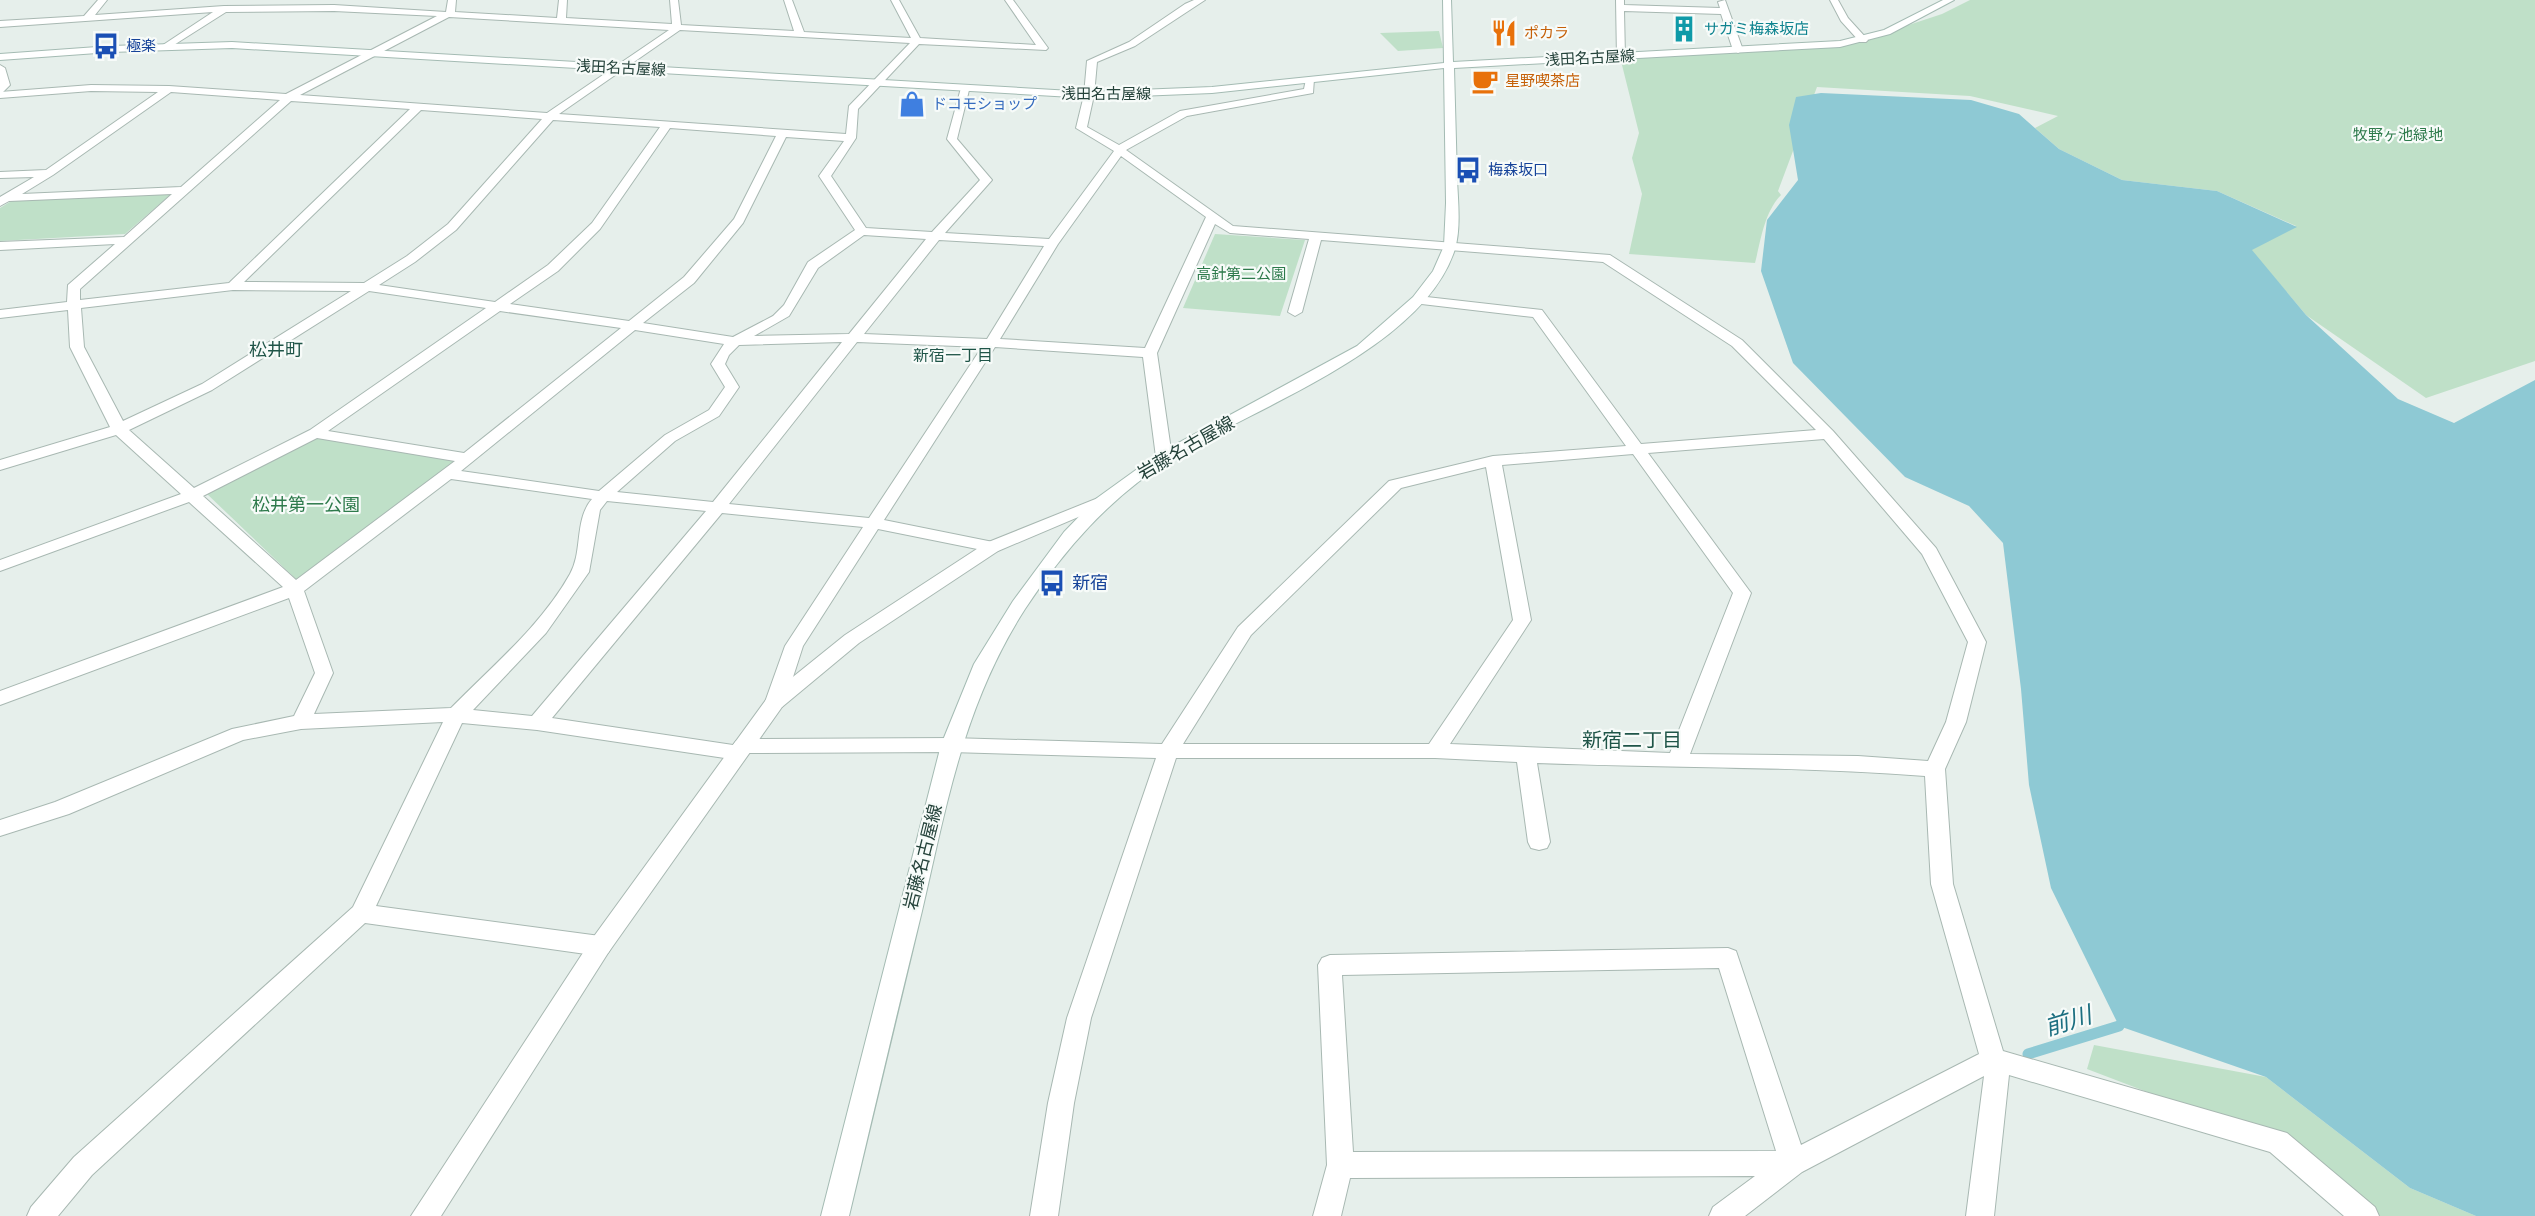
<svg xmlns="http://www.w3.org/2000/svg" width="2535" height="1216" viewBox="0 0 2535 1216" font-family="'Golos Text','Noto Sans JP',sans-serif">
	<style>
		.green { fill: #bfe0c8 }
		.water { fill: #8ec9d4 }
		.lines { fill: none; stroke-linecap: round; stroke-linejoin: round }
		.stream { stroke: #8ec9d4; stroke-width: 11 }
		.minor-casing { stroke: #a8b8b2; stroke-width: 2 }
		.tertiary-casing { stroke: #a8b8b2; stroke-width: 2 }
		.secondary-casing { stroke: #a4bbb3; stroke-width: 2 }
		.minor { fill: #fff; fill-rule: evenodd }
		.tertiary { fill: #fff; fill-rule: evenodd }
		.secondary { fill: #fff; fill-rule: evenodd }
		.labels { text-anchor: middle; stroke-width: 4.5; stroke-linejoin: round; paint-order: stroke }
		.far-culture-label { font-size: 15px; fill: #0d838f; stroke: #f7fbf9; text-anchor: start }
		.far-food-label { font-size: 15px; fill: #c56008; stroke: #f7fbf9; text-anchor: start }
		.far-transit-label { font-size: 15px; fill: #164399; stroke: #f7fbf9; text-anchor: start }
		.far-street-label { font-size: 15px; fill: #24423a; stroke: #f7fbf9 }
		.far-shop-label { font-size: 15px; fill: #366cbe; stroke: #f7fbf9; text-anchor: start }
		.far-park-label { font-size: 15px; fill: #2d7a4b; stroke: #f7fbf9 }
		.far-neighbourhood-label { font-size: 16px; fill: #1f5548; stroke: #f7fbf9 }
		.far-quarter-label { font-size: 18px; fill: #1f5548; stroke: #f7fbf9 }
		.street-label { font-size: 18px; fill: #24423a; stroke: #f7fbf9 }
		.park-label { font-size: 18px; fill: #2d7a4b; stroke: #f7fbf9 }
		.transit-label { font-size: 18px; fill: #164399; stroke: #f7fbf9; text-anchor: start }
		.neighbourhood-label { font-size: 20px; fill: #1f5548; stroke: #f7fbf9 }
		.near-water-label { font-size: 24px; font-style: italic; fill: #1c6f80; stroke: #f7fbf9 }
	</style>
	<rect width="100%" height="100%" fill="#e6efeb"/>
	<path class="green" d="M1970,0h565v361l-109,37 -120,-83 -55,-65 45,-24 -79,-35 -95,-11 -63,-31 -24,-21 23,-12 -88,-20 -153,-9 -39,104 3,4c-17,18 -20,45 -26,68l-126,-9 13,-60 -10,-36 7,-25 -19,-76 243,-17 79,-26z
		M1439,31l4,17 -45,3 -18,-18z
		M165,194l5,1 -45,39 -125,7v-33l13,-8z
		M1215,234l90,6 -25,76 -97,-8z
		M321,433l145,25 -168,123 -92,-88z
		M2094,1045l172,32 144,111 66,28h-111l-87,-74 -191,-73z"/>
	<path class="water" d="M1821,93l150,7 48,14 40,35 63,31 95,11 80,36 -45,23 54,65 92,84 56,24 81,-43v836h-59l-66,-28 -144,-111 -147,-51 -68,-138 -22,-103 -8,-96 -18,-146 -34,-37 -64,-29 -112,-114 -32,-92 6,-51 31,-40 -9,-55 7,-28z"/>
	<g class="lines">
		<path class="stream" d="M2028,1054l91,-28"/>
		<g class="minor-casing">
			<path id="minor" d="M98,0h9l-12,15 129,-9 110,-1 112,7 2,-12h8l-1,12 102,6 2,-18h8l-1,18 106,6 -2,-24h8l3,25 113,6 -10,-31h8l12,32 107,6 -20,-38h8l21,38 116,7 -31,-45h8l35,48 -2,2 -127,-6 -61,65 -2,29 -25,38 35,52 66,4 48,-52 -33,-41 14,-51 9,-2 -13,53 35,41 -47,53 104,6 65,-88 -38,-23 8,-33 3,-34 42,-19 56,-38 9,-4h11l-70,46 -38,16 -3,33 -7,32 32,18 61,-34 124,-22 2,-10h8l-1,14 -126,23 -61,34 107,76 377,29 132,85 91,91 103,117 50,94 -20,80 -21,47 8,115 50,167 284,82 88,74 4,9h-35l-74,-64 -261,-77 -15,141h-28l18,-140 -182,96 -57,44h-36l4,-9 42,-31 -405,2 -9,38h-28l14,-51 -9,-200 4,-7 8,-3 398,-7 8,3 65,194 178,-91 -48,-170 -6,-108c-129,-10 -259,-8 -388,-13l13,79 -3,6 -8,2 -8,-2 -3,-6 -11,-80 -82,-4h-259l-85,260 -17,85 -16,113h-28l18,-113 19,-85 89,-260 -205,-6 -203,1 -3,5 -7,2 -201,-30 -75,-7 -86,183 224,30 8,3 4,7 -4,7 -8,3 -235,-33 -273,252 -34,41h-31l4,-9 43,-50 279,-250 90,-185 -142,7 -58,11 -174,74 -69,22v-16l55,-18 177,-73 62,-13 21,-43 -26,-75 -289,107v-14l283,-104 -94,-85 -189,69v-11l181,-66 -65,-59 -116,35v-10l110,-33 -40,-80 -2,-37 -68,8v-8l67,-8 1,-17 47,-41 -115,6v-8l124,-5 48,-43 -163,7 -9,5v-9l34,-20 -34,1v-6l46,-2 112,-78 -67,-1 -91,7v-6l91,-7 78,1 117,8 151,-78 -103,-5 -108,1 -60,38 -3,-1v-4l50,-33 -213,15v-6l84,-5zM449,17l220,13 -122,83 -247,-18zM680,30l230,13 -61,63 -3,28 -287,-20zM171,92l109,8 -99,87 -159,7 31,-19zM291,101l119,8 -181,174 -149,17v-11zM421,110l121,9 -94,105 -41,32 -43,27 -120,-1zM553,120l107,7 -68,96 -44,42 -53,37 -116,-17 36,-23 41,-32zM670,128l106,8 -42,83 -50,58 -55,44 -119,-17 48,-33 42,-42zM786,137l58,4 -25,35 36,54 -47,32 -24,43 -11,11 -40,21 -90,-14 51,-40 49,-60zM1121,156l85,61 -61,131 -145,-9 58,-95zM1215,224l15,9 79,6 -21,73 7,4 7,-4 19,-72 282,22 129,84 84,84 -175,14 -99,-134 -124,-14 -7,4 2,3 120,14 93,129 -133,10 -104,25 -151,146 -76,117 -211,-6 -208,1 -7,2 -3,4 -181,-27 170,-205 141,14 -78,119 -20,56 3,5h14l3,-5 18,-56 75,-117 114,23 6,-1 3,-4 -3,-4 -114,-23 111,-173 148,10 13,100 2,3h12l2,-3 -15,-104zM864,235l62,4 -77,95 -95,2 35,-20 29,-48zM939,240l105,6 -57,93 -123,-5zM233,290l118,1 -149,93 -79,37 -39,-74 -3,-39zM369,291l117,17 -176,122 -116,58 -65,-58 83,-40zM500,311l121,17 -157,125 -136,-22zM635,330l89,14 -13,20 14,23 -16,23 -44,25 -66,56 -138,-20zM842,342l-129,160 -96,-10 58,-51 44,-25 20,-29 -14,-23 4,-9 10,-10zM857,342l125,5 -113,171 -140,-14zM317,438l138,23 -159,119 -93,-84zM1824,439l98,115 46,88 -22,80 -18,39 -70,-5 -168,-2 61,-161 -103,-140zM1633,454l100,139 -63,160 -220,-9 81,-124 -29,-155zM1486,467l27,153 -84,124h-246l68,-109 150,-147zM451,479l141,20c-18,21 -9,52 -22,75 -29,52 -78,92 -119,134l-137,6 19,-41 -29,-82zM607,501l99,10 -174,205 -59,-6 73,-77 43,-61 11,-62zM1719,968l57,183 -423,1 -11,-177z
				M1616,0h8v5l96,3 -2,-6 7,-2 18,50 -5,3 -5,-3 -12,-36 -97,-3 1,46 -8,2z
				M1830,0h8l10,18 20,22 -2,2h-6l-19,-21z"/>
		</g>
		<g class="tertiary-casing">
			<path id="tertiary" d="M0,65l5,3 5,17 -10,10z
				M1103,496l8,5 -2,3 -111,47 -139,92 -77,64 -174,246 -167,263h-30l181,-277 176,-242 77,-62 141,-92z"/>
		</g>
		<g class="secondary-casing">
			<path id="secondary" d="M1443,0h8l2,62 387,-21 44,-11 59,-30h11l-64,34 -50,13 -386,21c1,37 2,74 3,111 1,22 4,49 -2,70 -32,101 -202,158 -285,211 -61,38 -106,90 -145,149 -61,95 -78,194 -103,302 -25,101 -49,203 -73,305h-28l120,-471 33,-81 39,-63 51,-69 33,-34 61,-44 199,-108 56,-49 20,-26 11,-25 2,-43 -2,-135 -232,25 -123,5 -857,-50 -121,4 -111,8v-6l111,-8 121,-4 857,50 123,-5 232,-24z"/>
		</g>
		<use href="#minor" class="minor"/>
		<use href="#tertiary" class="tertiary"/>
		<use href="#secondary" class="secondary"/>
	</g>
	<defs>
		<g id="building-bare" transform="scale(2.07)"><path d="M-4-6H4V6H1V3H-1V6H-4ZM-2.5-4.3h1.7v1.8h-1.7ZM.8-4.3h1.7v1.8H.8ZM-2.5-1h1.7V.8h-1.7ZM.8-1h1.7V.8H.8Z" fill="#0f9aa8" stroke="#f7fbf9" stroke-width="2.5" paint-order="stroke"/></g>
		<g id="restaurant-bare" transform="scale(2.07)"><path d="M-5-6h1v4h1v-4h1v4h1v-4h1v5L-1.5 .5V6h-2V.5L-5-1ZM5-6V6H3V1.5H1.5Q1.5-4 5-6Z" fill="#e8710a" stroke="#f7fbf9" stroke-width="2.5" paint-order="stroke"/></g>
		<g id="bus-bare" transform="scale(2.07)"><path d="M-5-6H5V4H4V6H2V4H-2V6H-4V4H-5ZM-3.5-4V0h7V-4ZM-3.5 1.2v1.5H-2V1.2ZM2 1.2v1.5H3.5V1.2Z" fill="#1a4fb4" stroke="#f7fbf9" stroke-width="2.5" paint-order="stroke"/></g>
		<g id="cafe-bare" transform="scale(2.07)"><path d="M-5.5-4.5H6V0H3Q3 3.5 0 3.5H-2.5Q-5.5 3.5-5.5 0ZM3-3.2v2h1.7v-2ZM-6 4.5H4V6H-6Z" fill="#e8710a" stroke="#f7fbf9" stroke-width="2.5" paint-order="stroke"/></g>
		<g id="shop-bare" transform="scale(2.07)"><path d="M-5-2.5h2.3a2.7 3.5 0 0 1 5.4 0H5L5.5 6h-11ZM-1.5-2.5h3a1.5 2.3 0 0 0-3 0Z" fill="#3f7fe0" stroke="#f7fbf9" stroke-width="2.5" paint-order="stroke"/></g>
	</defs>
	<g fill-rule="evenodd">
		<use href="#building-bare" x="1684" y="29"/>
		<use href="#restaurant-bare" x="1504" y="33"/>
		<use href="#bus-bare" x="106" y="46"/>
		<use href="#cafe-bare" x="1485" y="81"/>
		<use href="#shop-bare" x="912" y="104"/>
		<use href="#bus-bare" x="1468" y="170"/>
		<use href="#bus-bare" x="1052" y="583"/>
	</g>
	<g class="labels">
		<g class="far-culture-label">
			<text x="1704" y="34">サガミ梅森坂店</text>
		</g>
		<g class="far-food-label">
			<text x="1524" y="38">ポカラ</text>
			<text x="1505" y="86">星野喫茶店</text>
		</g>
		<g class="far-transit-label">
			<text x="126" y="51">極楽</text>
			<text x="1488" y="175">梅森坂口</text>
		</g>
		<g class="far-street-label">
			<text transform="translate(1590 58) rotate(-3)" y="5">浅田名古屋線</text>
			<text transform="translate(621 68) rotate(3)" y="5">浅田名古屋線</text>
			<text x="1106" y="99">浅田名古屋線</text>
		</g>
		<g class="far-shop-label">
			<text x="932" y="109">ドコモショップ</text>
		</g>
		<g class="far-park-label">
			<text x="2398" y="140">牧野ヶ池緑地</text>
			<text x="1241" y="279">高針第二公園</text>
		</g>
		<g class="far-neighbourhood-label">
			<text x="953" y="361">新宿一丁目</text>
		</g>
		<g class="far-quarter-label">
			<text x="276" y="356">松井町</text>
		</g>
		<g class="street-label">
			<text transform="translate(1186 448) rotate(-30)" y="6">岩藤名古屋線</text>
			<text transform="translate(923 857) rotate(-76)" y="6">岩藤名古屋線</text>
		</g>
		<g class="park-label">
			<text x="306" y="511">松井第一公園</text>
		</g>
		<g class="transit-label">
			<text x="1072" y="589">新宿</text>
		</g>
		<g class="neighbourhood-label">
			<text x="1632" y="747">新宿二丁目</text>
		</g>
		<g class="near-water-label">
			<text transform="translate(2068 1021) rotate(-17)" y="8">前川</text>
		</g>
	</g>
</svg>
